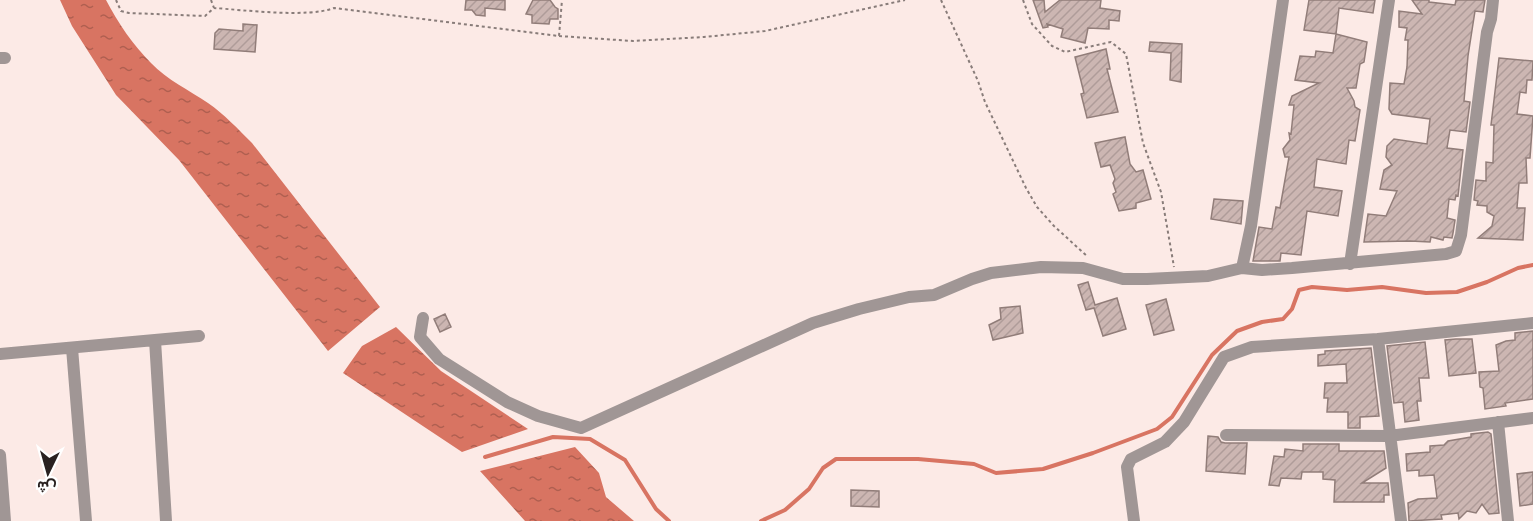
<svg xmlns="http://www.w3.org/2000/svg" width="1533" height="521" viewBox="0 0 1533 521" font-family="'Titillium Web',Vazirmatn,sans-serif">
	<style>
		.water { fill: url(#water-ripples) }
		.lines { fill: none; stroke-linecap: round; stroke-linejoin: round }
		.stream { stroke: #d87462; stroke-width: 4 }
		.building { fill: url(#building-hatch); stroke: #917d79; stroke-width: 1.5 }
		.path { stroke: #887c79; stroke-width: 2; stroke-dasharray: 3 3; stroke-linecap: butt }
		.minor { stroke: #a09695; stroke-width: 12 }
	</style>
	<defs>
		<pattern id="water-ripples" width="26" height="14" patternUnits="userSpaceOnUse" patternTransform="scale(1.5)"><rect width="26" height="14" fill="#d87462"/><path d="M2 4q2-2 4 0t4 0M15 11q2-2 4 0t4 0" fill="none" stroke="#af5f50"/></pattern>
		<pattern id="building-hatch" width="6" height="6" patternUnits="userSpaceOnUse" patternTransform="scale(1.5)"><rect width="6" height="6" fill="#ccb6b2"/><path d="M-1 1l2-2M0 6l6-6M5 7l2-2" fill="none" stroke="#af9c99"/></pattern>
	</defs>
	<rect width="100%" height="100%" fill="#fceae6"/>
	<path class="water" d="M60,0h46c12,23 27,45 45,63 16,17 38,27 57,40 16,11 30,26 44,40l128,164 -52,44 -149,-191 -63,-65 -44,-69z
		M396,327l45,44 87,58 -66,23 -119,-79 19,-27z
		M575,447l24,26 7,24 28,24h-109l-45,-50z"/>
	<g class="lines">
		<path class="stream" d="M485,457l68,-20 37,2 35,21 31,49 13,12
			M761,521l24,-11 24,-21 14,-21 13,-9h82l56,5 22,9 47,-4 50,-16 64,-24 15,-12 40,-62 25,-24 25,-9 21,-3 9,-10 7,-19 13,-3 35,3 35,-3 44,6 31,-1 30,-10 31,-14 15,-3"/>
	</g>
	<path class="building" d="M466,0h39v10l-20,-2v8l-9,-1 -4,-5h-7z
		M533,0h17l5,7 3,2v10h-8l-1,5 -17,-1v-8l-6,-1z
		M1033,0h11l1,12 15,-12h41l-1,8 20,3 -1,10 -10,-1v9l-21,-1 -3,15 -24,-6 2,-8 -16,-5 1,3 -5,1z
		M1309,0h66l-2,13 -34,-5 -3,26 -32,-4z
		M1412,0h17v2l26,3 1,-5h29l-2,12 -8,-1 -7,45 -4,45 6,1 -4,30 -16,-2 -3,18 16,2 -5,46 -2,-1 -1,5 -6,-1 -2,19 8,2 -2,13 -1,5 -8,-1 -1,3 -12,-3 -1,5 -20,-1 -46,1 4,-28 18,2 11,-25 -17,-2 4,-19 8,-5 -6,-8 1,-11 7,-7 33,5 3,-25 -38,-5 -3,-5 1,-26 14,1 3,-17 1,-27h-3l2,-12 -8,-1v-16l23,3z
		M243,24l14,1 -2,27 -41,-3 1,-16 4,-4 24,2z
		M1336,34l31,8 -3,20 -4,2 -4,24h-9l7,13 1,6 5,3 -5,31 -6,-1 -3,24 -29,-5 -3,28 28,4 -4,25 -31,-5 -6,44 -20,-2 -1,8h-27l6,-34 13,2 4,-22 4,1 9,-51h-4l-2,-8 7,-9 -1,-7 2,1 3,-29h-5l3,-9 27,-13 -24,-3 5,-24 15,1 1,-6 17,2z
		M1150,42l32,2 -1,38 -11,-2 1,-27 -22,-2z
		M1106,49l4,20h-3l11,43 -31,6 -6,-24 3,-1 -9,-36z
		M1499,58l34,3 -1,19h-5l-1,13 -6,-1 -3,22 16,2 -3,42h-4l1,25h-8l-2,25h8l-2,32 -45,-2 14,-12 2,-10 -7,-4v-6l-10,-1 1,-4 -4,-1 2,-20 10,1v-19l7,1 1,-38h-3z
		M1125,137l5,27 6,8 7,-2 8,29 -15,4v5l-17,3 -6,-17 3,-2 -3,-9 2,-4 -5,-14 -9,2 -6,-24z
		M1214,199l29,2 -2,23 -30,-5z
		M1088,282l7,23 22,-7 9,31 -23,7 -9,-28 -8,2 -8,-25z
		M1166,299l8,31 -20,5 -8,-30z
		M1020,306l3,27 -30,7 -4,-15 12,-6 -1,-11z
		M445,314l6,13 -11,5 -6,-13z
		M1533,331v68l-28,4 1,3 -21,3 -2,-21 -3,-1 -1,-15 20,-1 -3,-26 10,-4 9,-1v-7z
		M1456,339h16l4,34 -27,3 -4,-36z
		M1425,342l4,36h-10l2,23h-4l2,19 -14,2 -2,-20 -9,1 -7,-57z
		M1371,348l8,68 -19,1v11h-12v-16h-21l1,-14h-4l1,-15h22l-1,-19 -28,2v-11l7,-1v-3z
		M1488,432l3,2 8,79 -10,1 -7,-10 -6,9 -9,-2 -8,8 -1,-6 -17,2 1,4 -33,2 -1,-18 10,-4 19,-1 -3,-23 -15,1v-6l-12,1 -1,-17 24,-2v-6l14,-1 4,-4 23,-4v-3z
		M1208,436l10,1 3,5 4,1h22l-2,31 -39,-3z
		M1303,444h36v7h45l2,17 -24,15h26l1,12h-5v7h-50l1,-22 -12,-1v-7h-21l-1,7 -20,-1 -2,8 -10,-1 5,-29 10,1 1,-8 18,2z
		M1533,472v32l-13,2 -3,-32z
		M851,490l28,1v16l-28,-1z"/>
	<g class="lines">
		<path class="path" d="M116,0l5,11 8,2 76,3 9,-8c30,2 94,10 120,0l225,28 3,-36
			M211,0l3,8
			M941,0l37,81 7,21 41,86 11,19 17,19 34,31
			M1023,0l9,24 20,22 13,6 46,-10 15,12 17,89 18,49 13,75
			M559,36l74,5 71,-4 61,-6 140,-31"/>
		<path class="minor" d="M1283,0l-32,226 -9,42 20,2 30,-2 154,-14 10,-3 5,-16 26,-203 4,-13 2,-19
			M0,58h5
			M1350,264l39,-264
			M423,318l-3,19 19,22 68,43 31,14 43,12 232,-105 46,-14 50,-12 25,-2 38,-16 19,-6 50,-6 42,1 40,11h24l61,-3 34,-8
			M1378,339l23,182
			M155,340l11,181
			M72,348l14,173
			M0,354l199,-18
			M1498,422l10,99
			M1226,435l163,1 144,-18
			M0,455l5,66
			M1134,521l-7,-54 4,-8 34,-17 19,-20 40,-65 28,-10 126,-8 155,-16"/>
	</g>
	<g transform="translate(48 473) rotate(185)" stroke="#ffffff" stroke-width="4.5" paint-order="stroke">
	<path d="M0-4.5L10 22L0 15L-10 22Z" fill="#292120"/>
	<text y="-9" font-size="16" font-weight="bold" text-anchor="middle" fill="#292120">ش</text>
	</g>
</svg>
